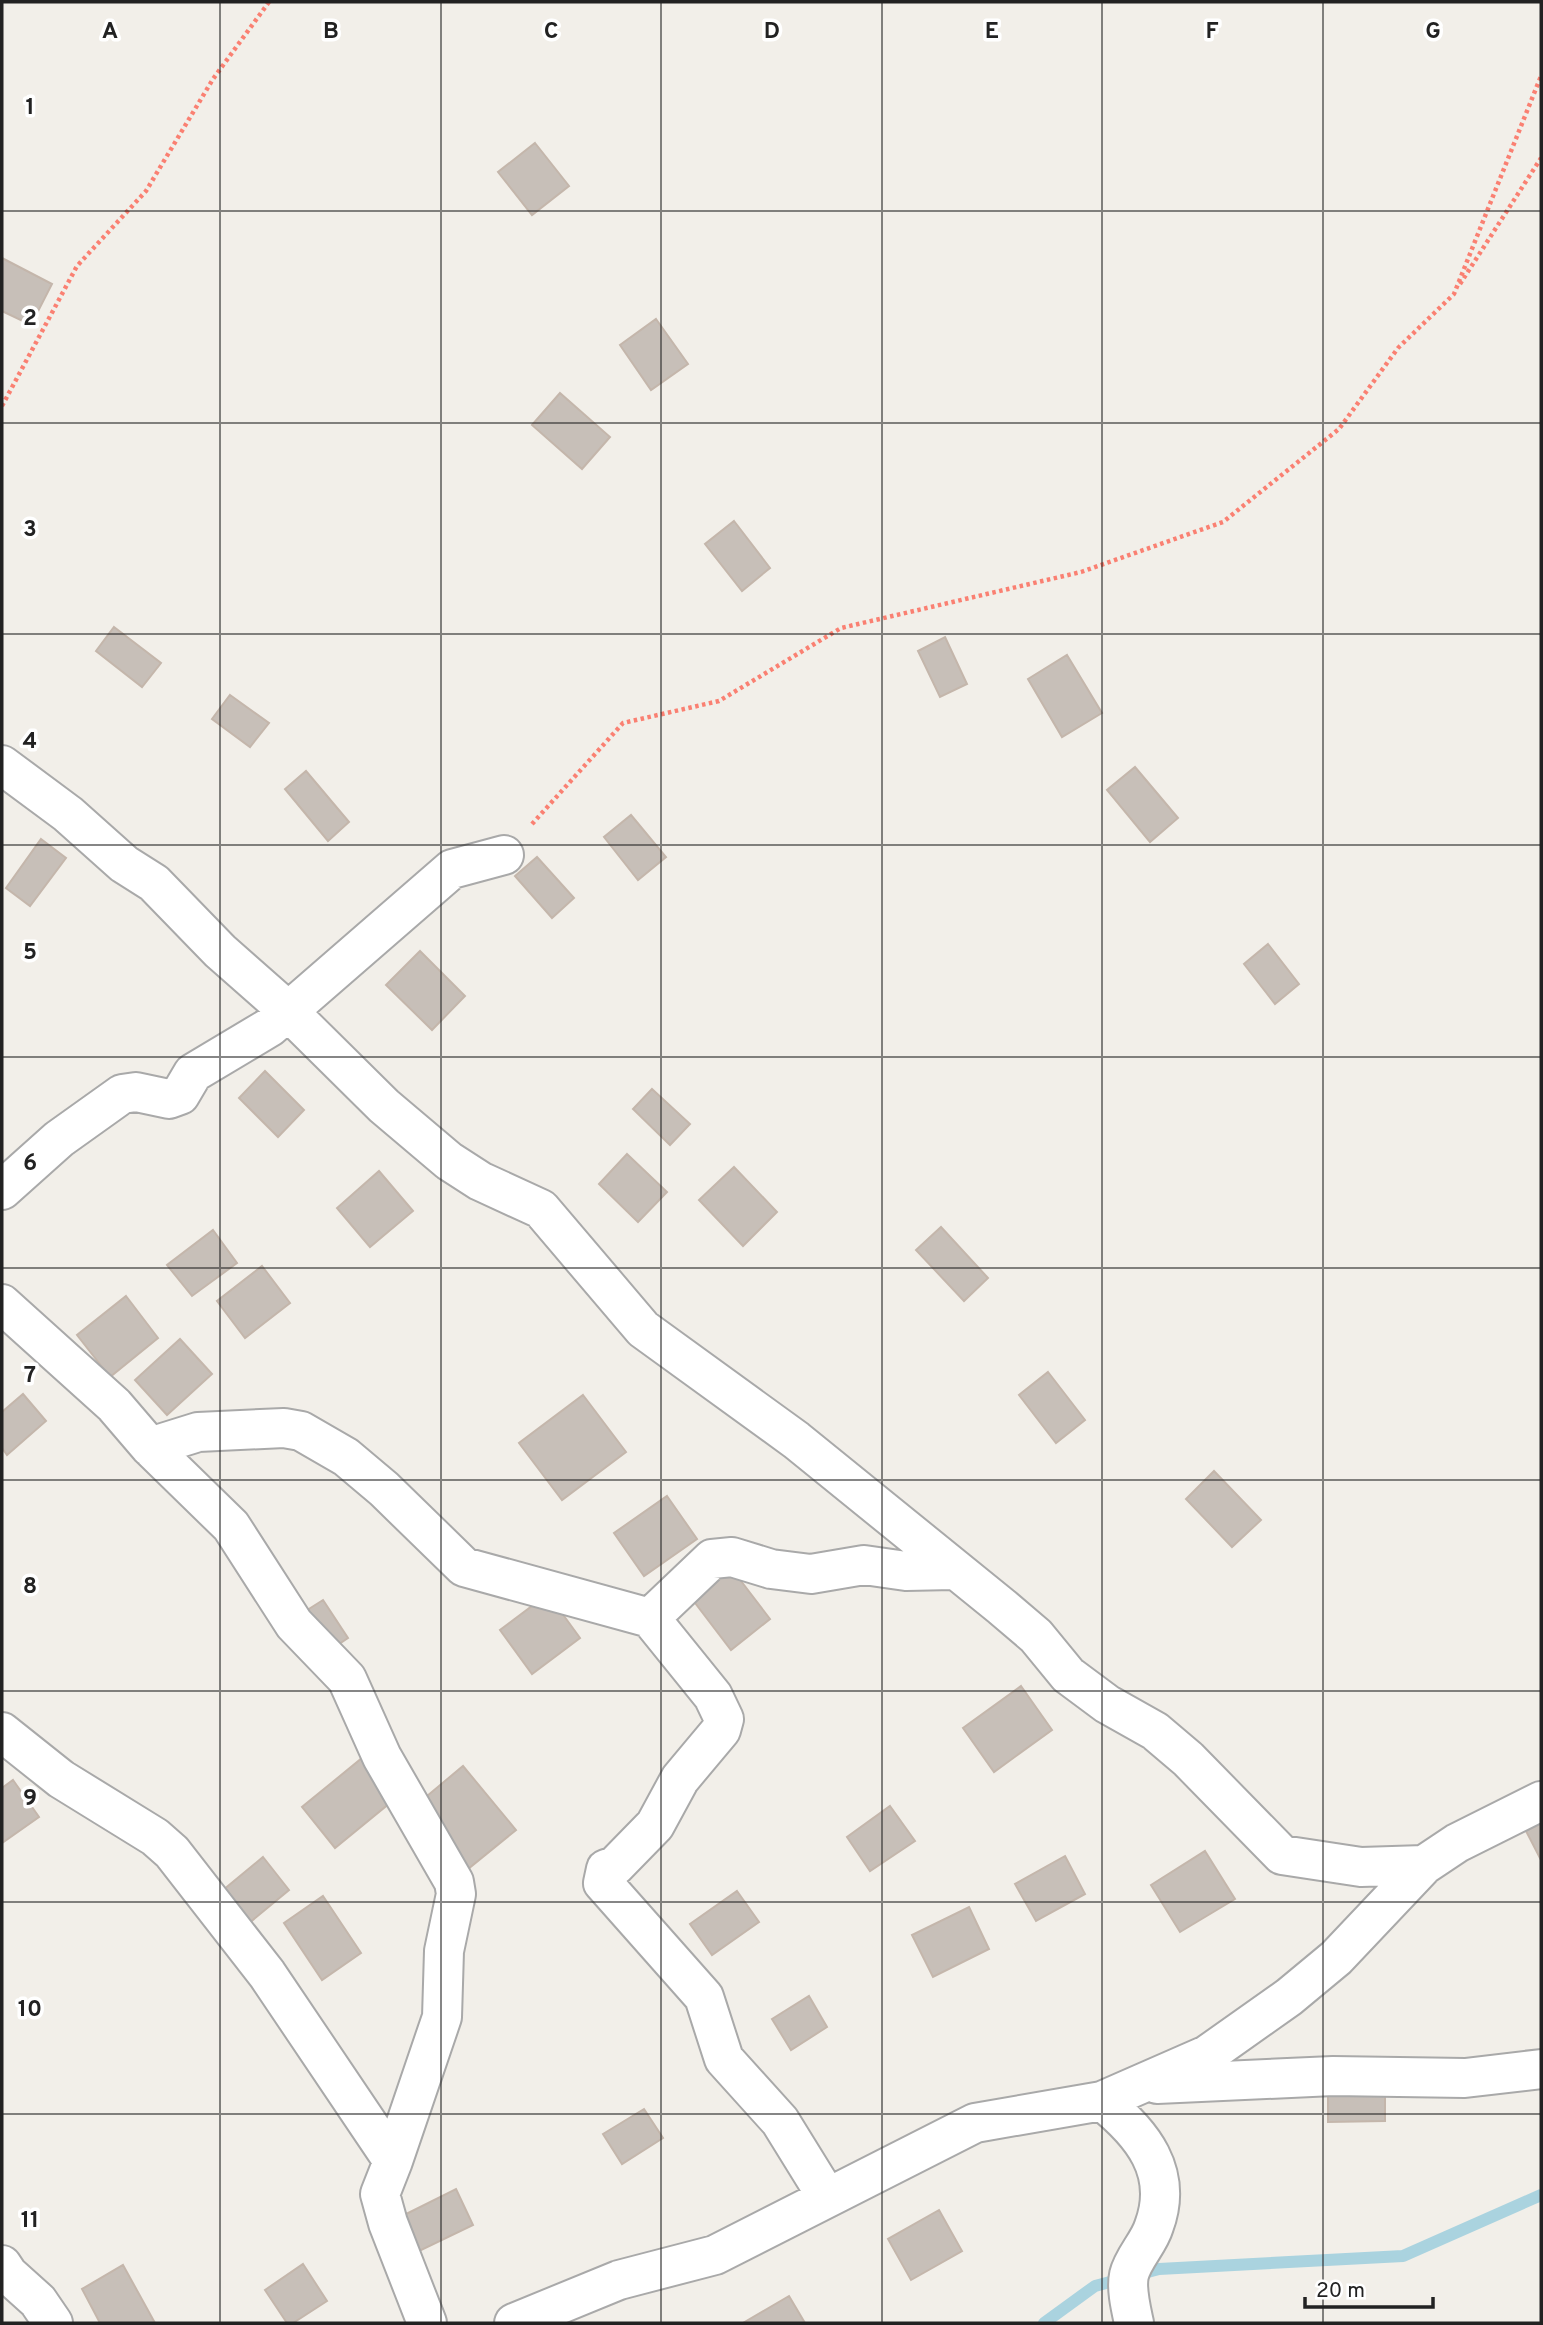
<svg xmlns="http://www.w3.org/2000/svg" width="1543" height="2325" viewBox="0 0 1543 2325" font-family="Overpass,sans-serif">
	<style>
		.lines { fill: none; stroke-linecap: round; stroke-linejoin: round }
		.stream { stroke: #aad3df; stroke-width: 12 }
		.building { fill: #c7bfb8; stroke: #c4b6ab; stroke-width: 2 }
		.minor-casing { stroke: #a9a9a9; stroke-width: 42 }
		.path { stroke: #fa8072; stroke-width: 4.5; stroke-dasharray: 3.5 3.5; stroke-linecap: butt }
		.minor { stroke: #fff; stroke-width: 38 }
		.grid { fill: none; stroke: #222; stroke-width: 2; stroke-opacity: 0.55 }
		.grid-label { font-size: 23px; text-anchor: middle; font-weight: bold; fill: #222; stroke: #fff; stroke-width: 7; stroke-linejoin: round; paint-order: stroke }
	</style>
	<rect width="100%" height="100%" fill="#f2efe9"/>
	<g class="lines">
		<path class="stream" d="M1044,2323l51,-37 64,-17 244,-13 138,-61"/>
	</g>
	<path class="building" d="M535,143l34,43 -37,29 -34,-43z
		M2,258l50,26 -21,41 -29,-14z
		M656,319l32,45 -37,26 -31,-45z
		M560,393l50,44 -28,32 -50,-44z
		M734,521l36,47 -28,23 -37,-47z
		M114,627l47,36 -19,24 -46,-36z
		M945,637l22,47 -27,13 -22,-46z
		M1067,655l35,58 -40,24 -34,-58z
		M230,695l39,28 -19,24 -38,-28z
		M1135,767l43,51 -28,24 -43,-52z
		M306,771l43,51 -21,19 -43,-52z
		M631,815l35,42 -28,23 -34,-43z
		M41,839l25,19 -36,48 -24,-18z
		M537,857l37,41 -22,20 -37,-42z
		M1268,944l31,40 -24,20 -31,-40z
		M420,951l45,45 -33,34 -46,-45z
		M265,1071l39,39 -26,27 -39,-39z
		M652,1089l38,35 -20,21 -37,-36z
		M627,1154l40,38 -29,30 -39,-38z
		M734,1167l43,45 -34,34 -44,-46z
		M379,1171l34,40 -43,36 -33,-39z
		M941,1227l47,51 -24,23 -48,-51z
		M213,1230l24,33 -45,33 -25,-31z
		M262,1266l28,37 -45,35 -28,-37z
		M126,1296l32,42 -48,39 -33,-42z
		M180,1339l32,35 -45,41 -32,-35z
		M1048,1372l37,48 -29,23 -37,-48z
		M23,1394l23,27 -39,34 -5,-7v-36z
		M583,1395l43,57 -64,48 -43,-57z
		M1214,1471l47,49 -29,27 -46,-48z
		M667,1496l30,43 -53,37 -30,-43z
		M728,1564l42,55 -39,31 -42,-55z
		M548,1594l32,44 -48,36 -32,-44z
		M323,1600l25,38 -21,14 -26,-38z
		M1021,1686l31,44 -58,42 -31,-44z
		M362,1758l34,40 -61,50 -33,-41z
		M463,1766l53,64 -48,39 -53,-63z
		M13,1780l26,37 -37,26v-55z
		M890,1806l25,35 -45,30 -23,-34z
		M1541,1823v37l-15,-29z
		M1205,1851l30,48 -55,33 -29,-47z
		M1065,1856l20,38 -49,27 -21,-37z
		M263,1857l26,33 -41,34 -26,-33z
		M737,1891l22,31 -47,33 -22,-31z
		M323,1896l38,57 -39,27 -38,-57z
		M969,1907l20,42 -56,28 -21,-42z
		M809,1996l18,31 -36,23 -19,-31z
		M1328,2084h57v37l-57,1z
		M644,2109l19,29 -41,26 -19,-30z
		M456,2189l17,36 -60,29 -17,-35z
		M939,2210l23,41 -51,29 -23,-41z
		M303,2264l24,37 -34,22h-6l-22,-33z
		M123,2265l32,58h-55l-18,-34z
		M789,2296l16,27h-62z"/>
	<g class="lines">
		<g class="minor-casing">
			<path id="minor" d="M2,765l66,49 56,50 30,19 66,68 68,60 96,95 65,55 31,20 61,28 102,120 153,111 206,167 34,29 32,39 39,29 48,27 33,28 94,96 79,12 63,-2
				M2,1190l57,-51 63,-45 14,-2 33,7 11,-4 13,-22 77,-46 182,-158 52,-14
				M2,1304l112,101 36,42 81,79 63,98 53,55 35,78 72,125 2,12 -12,57 -2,66 -49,144
				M150,1447l48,-15 86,-4 17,3 45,26 38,32 80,78 186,51 62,-59 20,-2 39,12 40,5 53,-9 42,6 47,-1
				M650,1618l63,78 11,23 -3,11 -41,49 -25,46 -40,41 -9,3 -3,14 101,114 20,62 56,62 47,76
				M2,1732l59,47 94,58 17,15 95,122 126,187 -13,33 8,29 39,100
				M1157,2084l176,-8 132,2 76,-9
				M1102,2101c40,32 72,71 52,125 -5,17 -21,32 -25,49 -3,14 2,34 5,48
				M2,2265l6,9 30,27 15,22
				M514,2323l105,-43 96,-25 260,-132 127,-22 105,-46 82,-58 47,-39 88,-93 33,-22 84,-42"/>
		</g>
		<path class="path" d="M1460,284l81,-126
			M2,406l75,-140 69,-75 67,-112 56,-77
			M532,824l91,-101 96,-22 122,-73 240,-56 142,-50 116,-93 59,-81 56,-54 87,-218"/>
		<use href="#minor" class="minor"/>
	</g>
	<path class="grid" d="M220,2v2321M441,2v2321M661,2v2321M882,2v2321M1102,2v2321M1323,2v2321M2,211h1539M2,423h1539M2,634h1539M2,845h1539M2,1057h1539M2,1268h1539M2,1480h1539M2,1691h1539M2,1902h1539M2,2114h1539"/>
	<g class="grid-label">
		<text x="110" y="38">A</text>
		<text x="331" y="38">B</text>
		<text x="551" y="38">C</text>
		<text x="772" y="38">D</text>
		<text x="992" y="38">E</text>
		<text x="1212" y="38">F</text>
		<text x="1433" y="38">G</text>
		<text x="30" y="114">1</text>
		<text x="30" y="325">2</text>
		<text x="30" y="536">3</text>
		<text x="30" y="748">4</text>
		<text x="30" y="959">5</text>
		<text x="30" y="1170">6</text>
		<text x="30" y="1382">7</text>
		<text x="30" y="1593">8</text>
		<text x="30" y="1805">9</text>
		<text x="30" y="2016">10</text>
		<text x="30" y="2227">11</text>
	</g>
	<rect width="1543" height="2325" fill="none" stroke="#222222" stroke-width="7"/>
	<path d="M1305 2297v10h128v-10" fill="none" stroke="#222222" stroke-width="3.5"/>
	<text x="1316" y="2297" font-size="21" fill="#222222" stroke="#ffffff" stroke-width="5" paint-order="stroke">20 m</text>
</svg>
